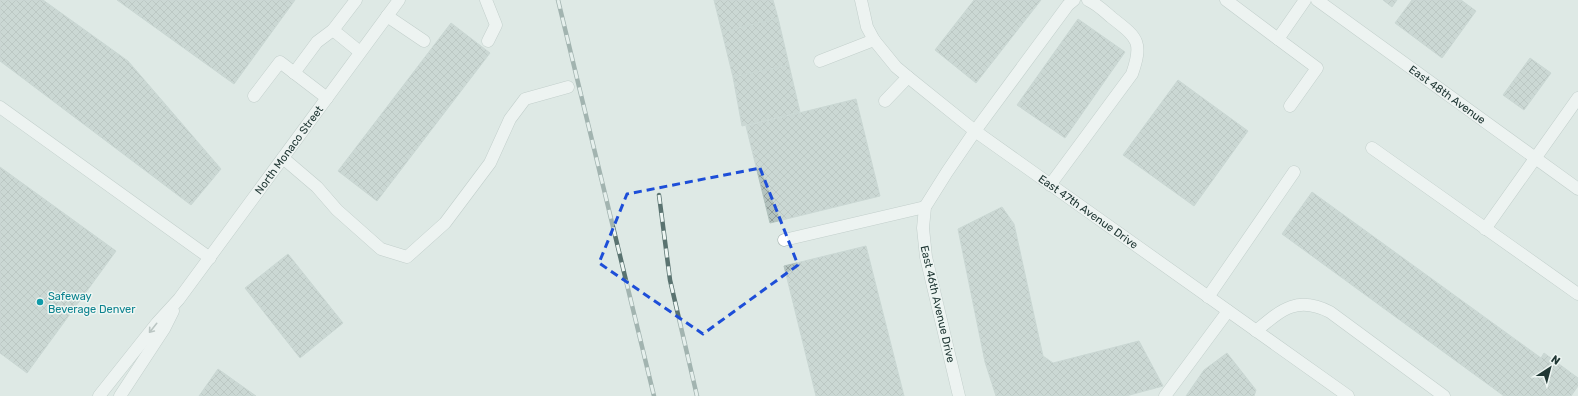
<svg xmlns="http://www.w3.org/2000/svg" width="1578" height="396" viewBox="0 0 1578 396" font-family="Rubik,sans-serif">
	<style>
		.building { fill: url(#building-cross-hatch); stroke: #b1c2bd }
		.lines { fill: none; stroke-linecap: round; stroke-linejoin: round }
		.minor-casing { stroke: #a1b0ac; stroke-width: 13 }
		.minor { stroke: #fff; stroke-width: 12 }
		.rail-casing { stroke: #5a7370; stroke-width: 4.5 }
		.rail { stroke: #eef6f3; stroke-width: 3; stroke-dasharray: 9; stroke-linecap: butt }
		.oneway { stroke: #909b9a }
		.marked { fill: none; stroke: #1d4ed8; stroke-width: 3; stroke-dasharray: 8 5; stroke-linejoin: round }
		.culture-dot { fill: #0f9aa8; stroke: #eef6f3; stroke-width: 1.5 }
		.labels { text-anchor: middle; stroke-width: 3; stroke-linejoin: round; paint-order: stroke }
		.street-label { font-size: 11px; fill: #203734; stroke: #eef6f3 }
		.culture-label { font-size: 11px; fill: #0d838f; stroke: #eef6f3; text-anchor: start }
	</style>
	<defs>
		<pattern id="building-cross-hatch" width="8" height="8" patternUnits="userSpaceOnUse"><rect width="8" height="8" fill="#b4c3bf"/><path d="M0 0l8 8M0 8l8-8" fill="none" stroke="#929f9c"/></pattern>
	</defs>
	<rect width="100%" height="100%" fill="#dee9e5"/>
	<path class="building" d="M0,0h43l85,61 93,108 -30,36 -191,-144z
		M117,0h178l-61,84z
		M714,0h59l5,18 -56,14z
		M974,0h67l-65,83 -41,-33z
		M1383,0h14l-5,7z
		M1412,0h49l15,11 -34,47 -47,-35z
		M778,18l11,47 -56,12 -11,-45z
		M1078,19l47,33 -60,86 -48,-33z
		M451,23l39,30 -113,148 -39,-30z
		M1530,58l21,15 -27,37 -21,-15z
		M789,65l11,47 -58,14 -9,-49z
		M1178,80l70,51 -54,75 -71,-51z
		M856,99l24,97 -110,27 -24,-97z
		M0,167l116,84 -89,122 -27,-20z
		M1312,192l229,166 3,-5 34,25v8l-7,10h-67l-222,-162z
		M1002,207l12,17 29,132 10,7 86,-22 24,45 -37,10h-130l-11,-34 -27,-133z
		M866,246l38,150h-88l-32,-130z
		M288,254l55,69 -43,35 -55,-70z
		M1227,353l29,37 -2,6h-68l18,-26z
		M218,369l38,27h-57z"/>
	<g class="lines">
		<g class="minor-casing">
			<g id="minor">
				<path d="M356,0l-23,30 27,22"/>
				<path d="M486,0l10,25 -8,16"/>
				<path id="s1" d="M861,0l6,27 7,13 22,27 12,10 67,54 373,265"/>
				<path d="M1226,0l52,39 27,-39"/>
				<path id="s2" d="M1317,0l261,189"/>
				<path d="M387,16l37,25"/>
				<path d="M1278,39l39,29 -27,38"/>
				<path d="M820,61l54,-21"/>
				<path d="M294,73l23,-31 16,-12"/>
				<path d="M254,96l26,-34 47,36"/>
				<path d="M885,101l23,-24"/>
				<path d="M0,107l210,151"/>
				<path d="M1372,148l206,146"/>
				<path d="M283,158l34,29 20,23 44,39 26,8 38,-34 45,-60 20,-44 15,-20 43,-12"/>
				<path d="M1050,185l82,-111c12,-34 4,-37 -21,-57 -7,-6 -14,-13 -23,-17"/>
				<path d="M1485,229l93,-131"/>
				<path d="M784,240l141,-33"/>
				<path d="M1208,297l86,-125"/>
				<path d="M1256,331c25,-21 41,-36 74,-19l114,84"/>
				<path id="s3" d="M99,396l58,-73 22,-24 220,-299"/>
				<path d="M120,396l44,-67 9,-18"/>
				<path d="M959,396l-33,-139 -3,-29 2,-21 22,-35 28,-41 93,-126 6,-5"/>
				<path d="M1165,396l63,-85"/>
			</g>
		</g>
		<use href="#minor" class="minor"/>
		<g class="rail-casing">
			<path id="rail" d="M558,0l96,396
				M659,195l11,85 27,116"/>
		</g>
		<use href="#rail" class="rail"/>
	</g>
	<defs><path id="oneway-shaft" d="M-6 0H5M1.5-3L5.5 0L1.5 3" fill="none" stroke-width="1.6" stroke-linecap="round" stroke-linejoin="round"/></defs>
	<use class="oneway" href="#oneway-shaft" transform="translate(153 328) rotate(129)"/>
	<path d="M0 0H1578V396H0ZM760,168l38,97 -95,69 -104,-71 28,-69z" fill="#dee9e5" fill-opacity=".55" fill-rule="evenodd"/>
	<path class="marked" d="M760,168l38,97 -95,69 -104,-71 28,-69z"/>
	<circle class="culture-dot" cx="40" cy="302" r="4"/>
	<g class="labels">
		<g class="street-label">
			<text dy="4" stroke="none"><textPath href="#s2" startOffset="161">East 48th Avenue</textPath></text>
			<text dy="4" stroke="none"><textPath href="#s3" startOffset="311">North Monaco Street</textPath></text>
			<text dy="4" stroke="none"><textPath href="#s1" startOffset="318">East 47th Avenue Drive</textPath></text>
			<text transform="translate(938 304) rotate(77)" y="4">East 46th Avenue Drive</text>
		</g>
		<g class="culture-label">
			<text x="48" y="300">Safeway<tspan x="48" dy="13">Beverage Denver</tspan></text>
		</g>
	</g>
	<g transform="translate(1550 368) rotate(36)" stroke="#eef6f3" stroke-width="3" paint-order="stroke">
	<path d="M0-3L7 15L0 10L-7 15Z" fill="#203734"/>
	<text y="-6" font-size="11" font-weight="bold" text-anchor="middle" fill="#203734">N</text>
	</g>
</svg>
